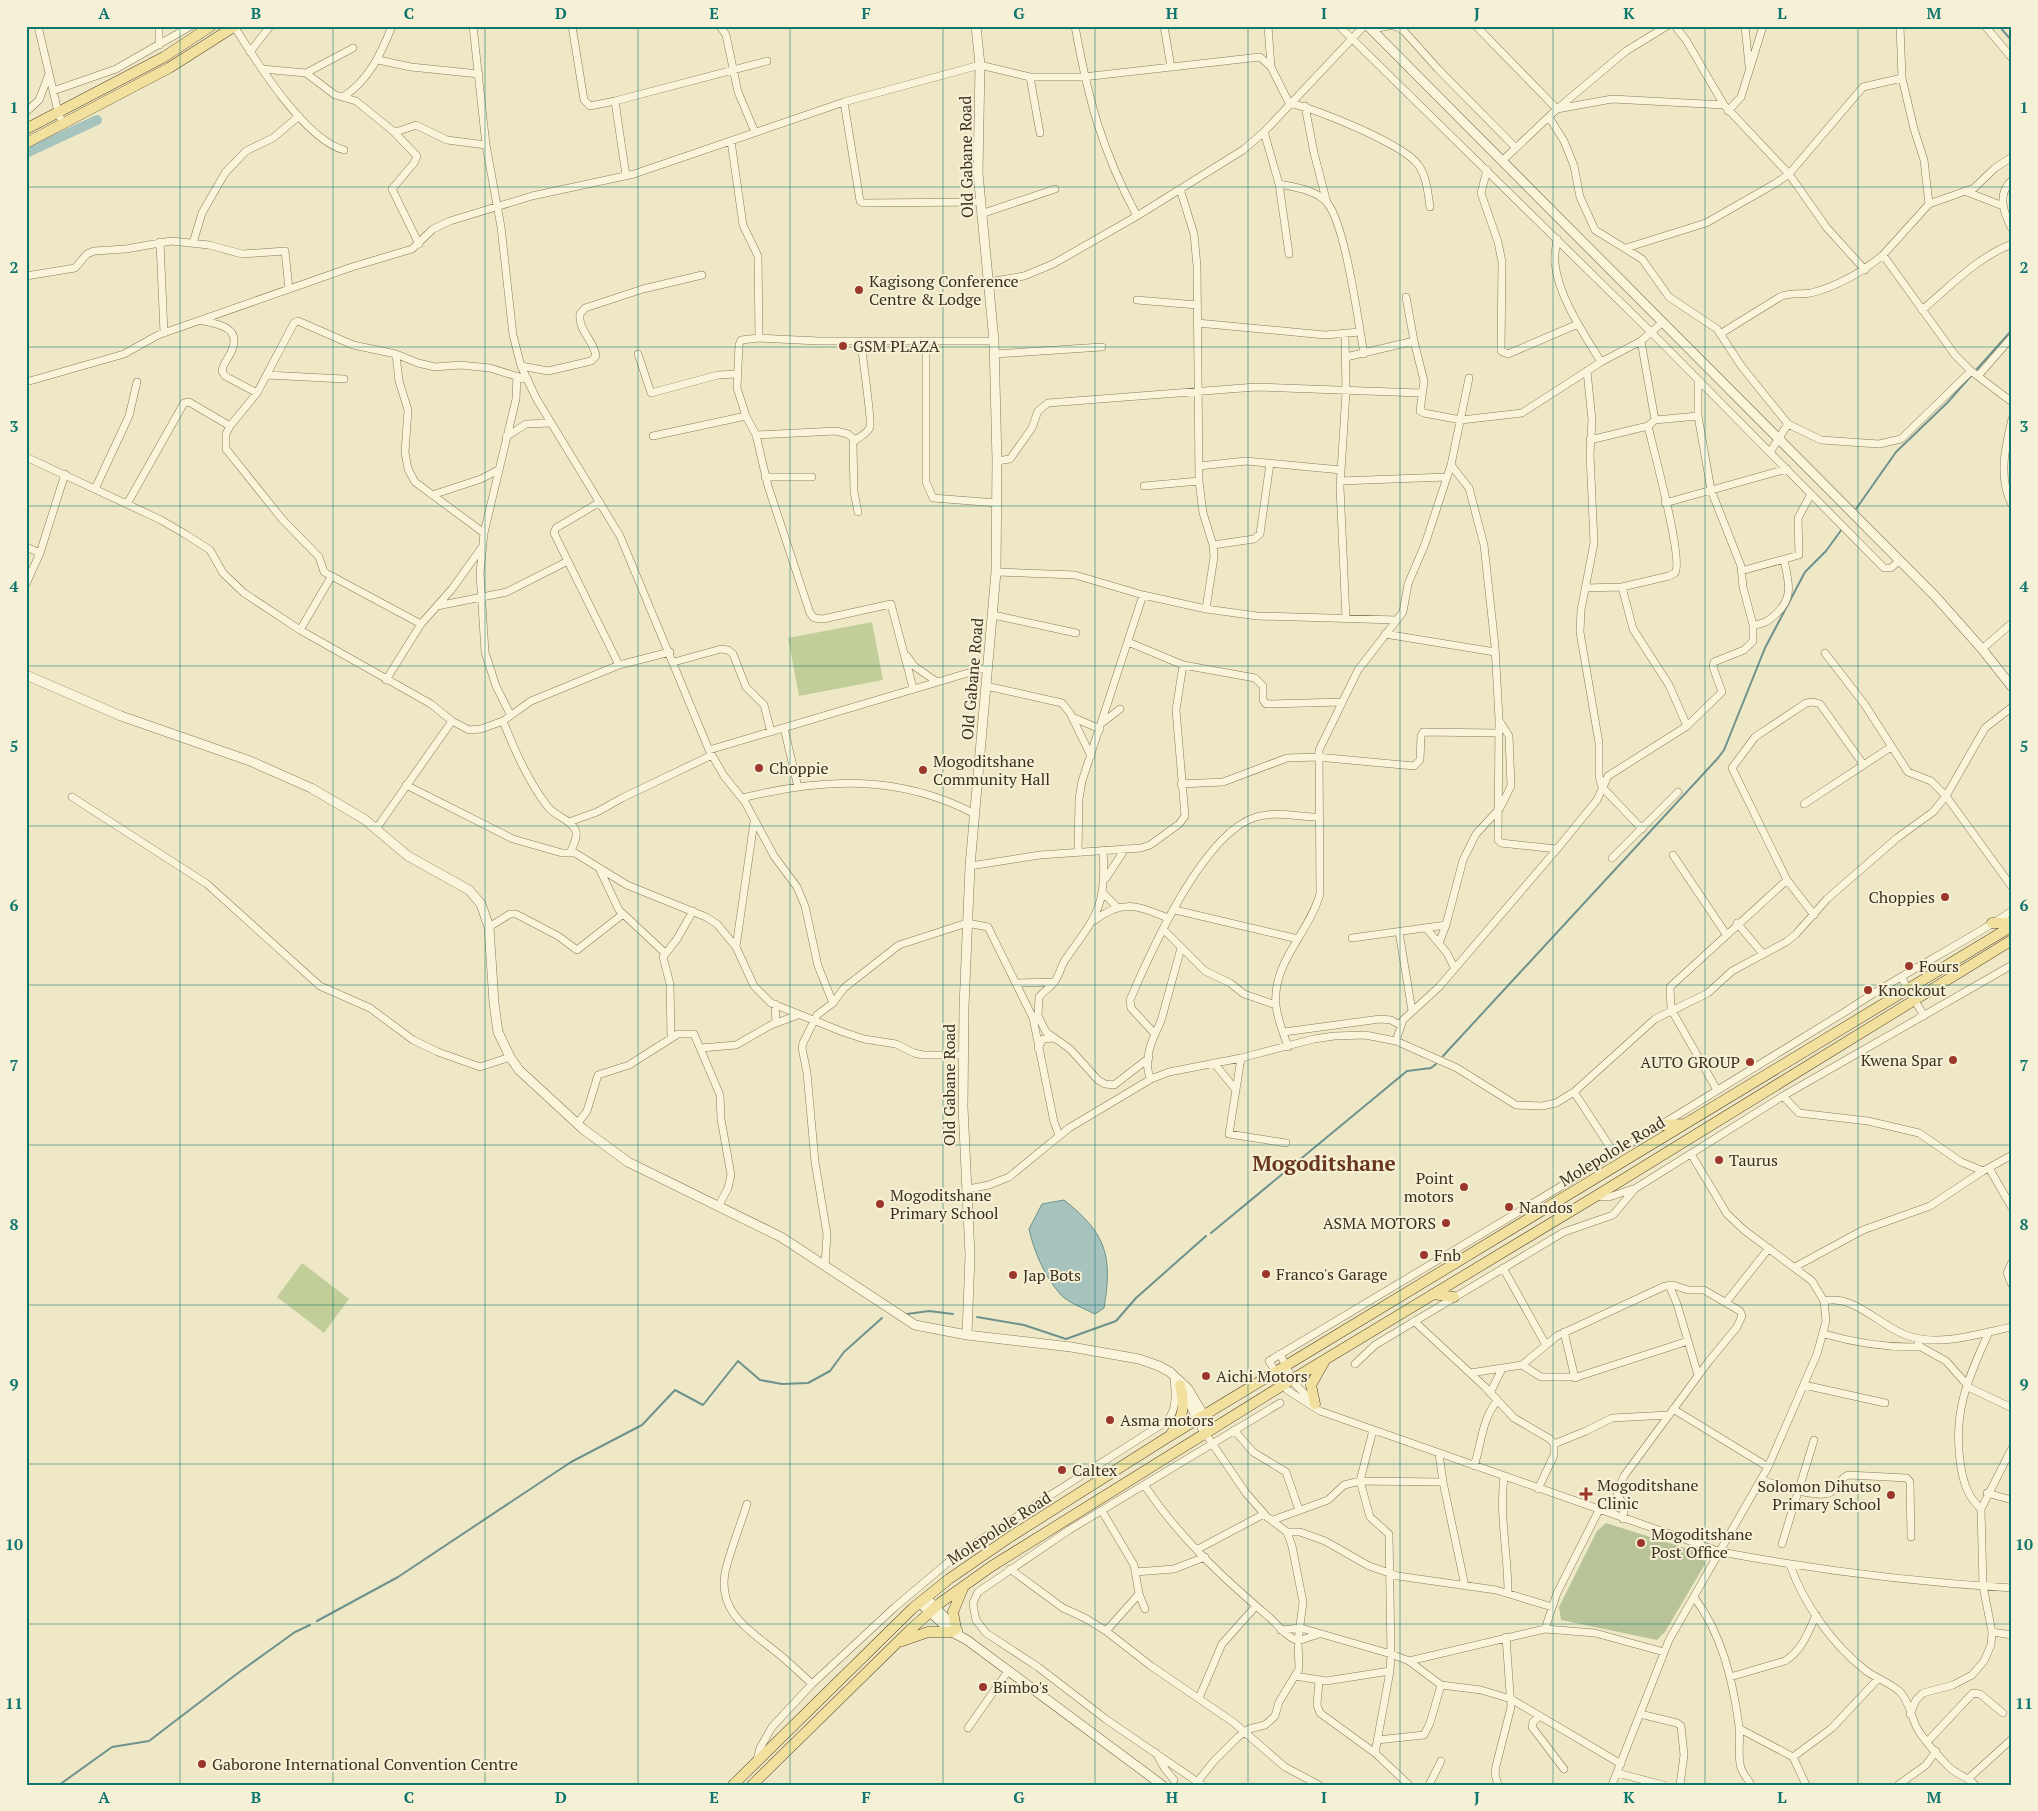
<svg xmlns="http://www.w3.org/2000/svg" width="2038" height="1811" viewBox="0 0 2038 1811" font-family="'PT Serif',serif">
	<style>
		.green { fill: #c2ce99 }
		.cemetery { fill: #b9c398 }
		.water { fill: #a7c3be; stroke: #6e928d }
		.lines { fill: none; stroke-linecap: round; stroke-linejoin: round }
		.stream { stroke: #6e928d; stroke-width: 2 }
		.river { stroke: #a7c3be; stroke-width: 10 }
		.minor-casing { stroke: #8b7a5b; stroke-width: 8 }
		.tertiary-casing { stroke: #8b7a5b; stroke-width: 10 }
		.secondary-casing { stroke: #6d5b3e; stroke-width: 10 }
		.primary-casing { stroke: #59472f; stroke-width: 11 }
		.minor { stroke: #f9f4da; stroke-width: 7 }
		.tertiary { stroke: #f9f4da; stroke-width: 9 }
		.secondary { stroke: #f9f4da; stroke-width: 9 }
		.primary { stroke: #f2e19e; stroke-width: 10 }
		.grid { fill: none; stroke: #0f766e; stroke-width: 1; stroke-opacity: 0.55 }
		.poi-dot { fill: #9b362a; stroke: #f6f1d6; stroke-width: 2 }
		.labels { text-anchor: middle; stroke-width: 4; stroke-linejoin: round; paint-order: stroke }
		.street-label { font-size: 16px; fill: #3b301f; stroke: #f6f1d6 }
		.poi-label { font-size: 16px; fill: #3b301f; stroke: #f6f1d6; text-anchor: start }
		.district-label { font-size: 21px; font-weight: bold; fill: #68361e; stroke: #f6f1d6 }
		.neatline { fill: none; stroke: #0f766e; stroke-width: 2 }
		.grid-label { font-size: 16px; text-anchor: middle; font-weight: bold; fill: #0f766e }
	</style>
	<rect width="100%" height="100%" fill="#efe8c6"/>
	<path class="green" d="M872,622l11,58 -84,16 -11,-58z
		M302,1263l47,36 -25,34 -47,-36z"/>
	<path class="cemetery" d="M1606,1523l95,30 4,11 -40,68 -8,8 -96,-20 -2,-13 38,-76z"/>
	<path class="water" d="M1064,1200c42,33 49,56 40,108l-9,6c-10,-5 -26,-11 -34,-19 -16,-18 -27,-43 -32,-66l13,-25z"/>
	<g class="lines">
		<path class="stream" d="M1999,26l13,15
			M1977,369l35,-39
			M1856,509l40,-57 51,-49 24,-27
			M1443,1056l275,-298 6,-8 41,-102 40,-76 21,-21 16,-22
			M1211,1233l196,-162 24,-3 5,-4
			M907,1314l22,-3 24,3
			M977,1317l47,8 42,14 50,-18 20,-23 70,-62
			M317,1621l81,-44 173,-115 71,-37 33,-35 28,15 35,-44 22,19 22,4 26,-1 22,-12 14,-19 38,-34
			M59,1785l53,-38 37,-6 89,-68 57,-41 15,-7"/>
		<path class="river" d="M26,153l71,-33"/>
		<g class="minor-casing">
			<path id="minor" d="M38,26l20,86 5,12
				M234,26c22,35 70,113 110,124
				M473,26l13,119 15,82 12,108 8,31 15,32 84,138 89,214 15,26 21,26 29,54 23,31 8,19 13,60 15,37
				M572,26l12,74 6,6 25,-5 152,-40
				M720,26l6,9 12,57 17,40
				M1075,26c13,73 27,125 62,190
				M1164,26l7,41
				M1268,26l3,41
				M1339,26l312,306 233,236h7l9,-8
				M1393,26l5,1 6,4 34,38 78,79
				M1476,26l81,83 55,-10 112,6
				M1675,26l11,14 38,65 65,69 38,54 38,42
				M1745,26l4,40
				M1900,26l2,52 12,51 10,31 5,44 -46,51 72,100 16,16 41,31
				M1985,26l27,32
				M1372,29l16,-3
				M159,45v-19
				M250,52l20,-26
				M378,60l33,7 68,7
				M262,69l44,4 47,-25
				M306,73l29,22 21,6 37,30h6l17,-6 31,15 39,5
				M1030,77l10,56
				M53,91l63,-22 75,-43
				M343,97c26,-17 38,-43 49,-71
				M615,101l11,75
				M844,102l16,99 3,2 116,-1
				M1305,106l9,47 13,50
				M1728,111l13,-14 22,-71
				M26,112l13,-12 10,-26
				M1549,117l15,24 10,25 6,31 15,33 47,29 27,38 48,32 25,38 46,57 33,16 58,4 22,-5 70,-68
				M393,131l24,25 -3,7 -22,26 27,55
				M1264,132l15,52c15,3 39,6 49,20 18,24 30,117 36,150
				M731,141l12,84 15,31 1,82
				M1502,161l55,-52 69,-58 41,-25
				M1487,170l-6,23 17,49 4,20 -1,89 7,3 70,-30
				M2012,180c-15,14 -9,32 0,49
				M1279,184l10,70
				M1180,189l14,45 3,32 2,215 4,32 10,32 1,12 -8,52
				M1967,192l36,14
				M1929,204l45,-16 21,-20 17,-11
				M981,214l74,-25
				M1557,239c-1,8 -3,16 -2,24 3,33 29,71 46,99
				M160,242l4,91
				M193,243l9,-30 23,-40 21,-22 27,-13 26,-22
				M1626,248l80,-25 70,-40 13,-9 74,-87 39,-9
				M26,276l49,-8 12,-14 7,-3 32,-2 45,-8 38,4 33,9 43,-3 4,38
				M989,282l35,-6 29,-12 84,-48 106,-66 21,-18 100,-106
				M1137,300l60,5
				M1922,310c30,-25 54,-52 90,-66
				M203,321c16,3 38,7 29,29 -3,8 -9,13 -10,21l3,5 32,17
				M1197,323l128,12 35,-3
				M1345,334l1,58 -6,95 6,131
				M1720,334l60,-37c10,-5 20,-2 31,-4 27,-7 50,-20 72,-38
				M926,341v141l7,16 64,5
				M1414,341l10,40 -4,30 4,2 37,7 61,-7 79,-51 40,-21 22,-19
				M1641,341l14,79 -7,6
				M396,354l3,27 9,29 -3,42 3,17 7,13 69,51
				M638,354l13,39 67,-18 19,-1
				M995,354l107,-7
				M1346,357l68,-16 -8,-44
				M521,366l27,5 43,-10 5,-5c-2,-16 -18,-25 -16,-42l5,-6 58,-19 59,-14
				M1587,371l5,49 -2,34 4,89 -13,67 -1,22 19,111v33l3,11 40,42
				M267,375l77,4
				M1978,376l34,-39
				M26,382l98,-28 34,-19 194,-68 60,-18 21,-20 17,-8 82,-25 102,-22 210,-72 136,-37 50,12h53l177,-20 11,10 18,36c26,5 117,42 130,63 8,12 9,28 11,41
				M2012,419c-7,29 -14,59 0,86
				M1655,420l43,-4
				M756,435l80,-4 12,3 7,6
				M653,436l93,-20
				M506,437l20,-13 25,-1
				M1770,452l18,-28
				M26,457l135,63 24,14 25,16 13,23 21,20 56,37 131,74 21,17 17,9 12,-1 22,-8 28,-20 88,-36 51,-13
				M997,461l13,-2 22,-31 6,-17 10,-8 208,-16 165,6
				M1451,465l18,23 15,57 11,101 4,73 -1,121 3,3 56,6
				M1199,466l47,-5 95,9
				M765,477h47
				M1340,481l107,-4
				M1144,486l55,-5
				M95,489l34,-73 8,-34
				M432,495l49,-16 17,-9
				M600,502l-44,26 -2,5 65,132
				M1665,503l122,-34
				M127,504l57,-101 5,-1 41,24
				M858,512l-4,-20 -1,-49c4,-6 14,-8 17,-16 2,-7 -8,-71 -9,-86
				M1213,545l41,-6 6,-5 10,-71
				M26,547l14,6
				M1741,571l58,-16 -1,-37 13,-24
				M996,572l79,3 68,20 63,14 51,7 140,4
				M26,584l14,-31 25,-79
				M1622,587l11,42 36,56 18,41
				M1585,588l37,-1 47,-11 6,-3c9,-12 -22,-125 -27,-147l-58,14
				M437,606l70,-14 61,-31
				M993,615l83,18
				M421,624l-97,-52 -5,-15 -37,-38 -56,-70v-15l4,-8 27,-33 37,-70 4,-2 55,24 43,9 22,9 17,4 25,-2 30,3 38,12
				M1753,625c10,-1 14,-3 22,-10 19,-17 14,-32 9,-55
				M300,630l31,-53
				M1385,634l110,18
				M1128,642l55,23 72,13 8,8v14l3,4 76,-2
				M1982,649l30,-26
				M1825,653l40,52 43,67 23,9 15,15 66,91
				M907,656l7,10 23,16
				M674,662l47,-13 7,1 5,4 13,33 18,18 7,27
				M386,680l35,-56 31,-35 30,-42
				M986,686l76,17 8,10 21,43
				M913,688l-22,-84 -68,15 -9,-1 -4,-5 -42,-127 -12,-51 -10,-19 -9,-28 2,-43 2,-5 18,-2 60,3h175
				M510,714l-14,-28 -11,-34 -5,-79 4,-40 32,-134 1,-23
				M1072,717l28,12
				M503,721c12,30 25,60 45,86 7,9 20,11 27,22 4,7 -2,16 -4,22
				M1103,722l17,-13
				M784,728l13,55
				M709,750l279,-83
				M1181,784l42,-2 64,-24 30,-1 97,9 6,-6 1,-24 2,-4 76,1
				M406,785l107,54 49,14h13l52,32 79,32 11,7 19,23 18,39 17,17 72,29 21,7 32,5 18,9 9,2h41
				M72,797l135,87 113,102 50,22 43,32 25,12 42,15 30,-10
				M742,798c81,-20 157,-24 233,16
				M1804,804l87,-57
				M569,822l28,-10 25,-14 90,-43
				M376,829l76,-108
				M1103,850c4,57 -7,66 -38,110 -4,6 -5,14 -10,21 -4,6 -11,10 -16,16l-1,19 8,16 24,17 28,31 7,4 9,1 35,-27
				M1078,852l1,-53 3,-18 61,-186
				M1673,855l53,79
				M1612,858l66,-66
				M970,866l70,-11 101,-7 9,-3 29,-21 6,-8 -9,-106 7,-45
				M600,870l19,40 46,43
				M1106,878l19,-29
				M1103,893l14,14
				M1175,910l123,29
				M2012,911c-53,35 -111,63 -164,99l-293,180 -286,171 18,29 33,21 401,141c96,18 193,30 291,36
				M1814,915l-27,-35 -55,-112 23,-31 51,-34 7,-1 7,2 43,60
				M1095,920c28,-21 43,-14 73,-2
				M1737,923l26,31
				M489,927l21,-13h6l42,22 19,14 46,-36
				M1426,928l21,25 7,14
				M1163,929l42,42 25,12 14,11 32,11
				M1399,932l13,79
				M1352,938l94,-13
				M1439,943l7,-18 17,-65 13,-26 24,-26 11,-22 -2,-50 -10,-16
				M736,947l18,-125
				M1901,977l23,39
				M1017,983l37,-1
				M775,1004l1,19
				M1284,1032l96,-13 11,1 9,5
				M1155,1034l6,-13 20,-73
				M671,1037l-1,-53 -7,-27 14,-18 16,-28
				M1396,1041l7,-21 36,-33 118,-138 40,-49 11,-24 79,-50 35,-34 -9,-25 1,-5 30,-12 9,-9v-16l-10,-38 -2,-21 -30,-76 -13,-74v-36
				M1288,1047c-4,-13 -11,-28 -12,-42 -4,-43 33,-72 44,-111l-1,-144 39,-80 45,-58 5,-28 17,-40 26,-79 18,-87
				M701,1048l35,-3 35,-20 27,-10
				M1038,1048l5,-9 11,-1
				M1241,1058l-12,76 57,9
				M1214,1063l22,27
				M1151,1079c-7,-13 -2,-32 4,-45l-24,-26 -1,-8c21,-49 73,-167 126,-183 18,-6 43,0 61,0
				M1717,1090l-46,-81 -1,-22 117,-107
				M1574,1092l40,61
				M1783,1096l16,17 69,8 51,12 42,29 22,9
				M577,1124l10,-13 11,-36 31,-10 49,-31h16l26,61 1,24 10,56 -3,13 -9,17
				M1989,1168l23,40
				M968,1189l21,-4 20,-8 60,-49 82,-49 18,-7 72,-14 73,-19 20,-3 31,-1 31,6 61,27 59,37 26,1 14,-3 18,-11 81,-73 53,-26 24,-22 54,-29 10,-8 31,-35 70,-61 36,-26 13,-16 39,-68 27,-21
				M1596,1196l13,1 27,-9 147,-92 229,-131
				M2012,1262l-5,11 5,12
				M825,1266l2,-32 -12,-72 -8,-89 -5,-25 1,-5 14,-28 16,-12 11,-15 55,-43 68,-22 21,4 45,91 21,104 5,13
				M1795,1267l68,-37 67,-24 53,-35 29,-16
				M1503,1268l43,77
				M1669,1285l8,19 21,71
				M1727,1301l42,-53
				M1824,1301c33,-7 57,28 88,36 32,9 68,-4 100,-10
				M1414,1321l71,66 29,31 36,21 4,5v11l-16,34
				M1564,1332l11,46
				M1824,1334c32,9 63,14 97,13l-3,-3
				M1921,1347l25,14 24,27 42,20
				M1280,1354l15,30 20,20
				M1355,1364l20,-19 189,-113 49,-17 21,-25
				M1522,1365l19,12h36l111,-36
				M1470,1373l52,-8 35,-29 108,-50 8,-1 15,5h16l36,21 2,5 -5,11 -28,34 -85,115 -7,16 7,15 -1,12
				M1804,1385l81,18
				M1490,1393l12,-24
				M1673,1409l95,58
				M1234,1430l19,22 33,20 13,38
				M1373,1430l-13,51 10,36 19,17 2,120 -1,17 -15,82
				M1205,1433l41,60 21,24 20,15
				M1554,1444l32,-13 26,-13 57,-3
				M1439,1454l4,28 22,104
				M1474,1466c8,-23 7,-45 23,-65
				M1504,1477c-5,38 4,77 4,116
				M1761,1480c15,4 58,20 70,12 7,-4 9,-14 17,-17l59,3 3,4 1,55
				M1145,1486c33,50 78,92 124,131 10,9 16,19 29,24l21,-7
				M1987,1493l25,7
				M747,1504c-7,23 -17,46 -22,69 -7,39 24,57 50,78 13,10 25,22 37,33
				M1981,1509c-13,-12 -17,-25 -20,-41 -9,-54 6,-88 28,-136
				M1102,1511l32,54 5,29 6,15
				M1273,1520l55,-20 16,-15 16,-4 83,1
				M1782,1544l32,-104
				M1198,1549l66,-35
				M1790,1565c14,39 42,79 75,105 10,8 26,13 35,22 11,11 11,29 20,41 8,12 20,25 30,35 8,7 18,9 25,17
				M1010,1569l53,39 22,10 21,13 45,35 82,56 52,45 34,18
				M1135,1572l39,-3 31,-12
				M1694,1597c28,37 39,84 45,129 2,13 -2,30 2,42 2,6 7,11 10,17
				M1545,1629l12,-36 42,-83
				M1281,1630l20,-2 90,26 18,7 32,24
				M1106,1631l33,-37
				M1992,1632l20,3
				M1409,1661l136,-32 50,4 69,19
				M1295,1676l31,5 64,-10
				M1730,1677l55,-16c17,-11 23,-28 31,-46
				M1319,1681l-2,24 3,8 55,40 34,32
				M1199,1698l23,-54 33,-37
				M1640,1714l37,9 4,3 3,29 -4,30
				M1910,1714l6,-14 7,-7 30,-8 19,-10 12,-14 7,-16 1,-13 -9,-46 -2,-77 31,-61
				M1540,1716l-7,6 -1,5 32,42
				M968,1728l40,-57
				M1740,1729l53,28 13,28
				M1377,1740l47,-5 6,-12 11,-38 40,5 30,9 110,65
				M1927,1742l46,-49 7,1 23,19
				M1156,1753l9,16 9,11
				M1793,1757l39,-29 45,-48
				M757,1760l3,-12 12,-21 40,-43 83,-77 63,-53 209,-133c11,-13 8,-29 7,-45
				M1617,1773l46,12
				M1969,1778l43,-39
				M1198,1781l16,-20 24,-24 11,-8 16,-4 10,-9 4,-14 20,-33 -1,-28 5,-39 -11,-56 -5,-14h13l25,9 44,25 29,10 98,14 56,17
				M1202,1785l-95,-65 -69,-53 -52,-34 -10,-13 -2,-10 -1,-7 5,-11 91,-62 211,-127
				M1429,1785l12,-24
				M1498,1785l-3,-11 1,-8 15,-59 -5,-70
				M1612,1785l57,-145 99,-173 49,-113 9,-33 -2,-20 -12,-20 -68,-51 -17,-16 -36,-60
				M1898,1785l28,-20 10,-14"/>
		</g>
		<g class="tertiary-casing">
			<path id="tertiary" d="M26,675l95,41 129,45 61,27 53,31 44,37 61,34 12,14 8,23 5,76 4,29 12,25 9,13 64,59 45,33 153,75 134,88 52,10 104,12 68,12 20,7 11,6 18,17 24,40
				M967,1335l3,-80 -7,-148 1,-100 6,-141 26,-294 1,-111 -3,-120 -16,-168 2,-108 -4,-39
				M1184,1392l21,41"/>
		</g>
		<g class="secondary-casing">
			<path id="secondary" d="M1368,26l567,570 47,53 30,38
				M926,1598l32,33
				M920,1603l32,29 15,8 195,145"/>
		</g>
		<g class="primary-casing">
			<path id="primary" d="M26,129l138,-72 47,-31
				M26,143l143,-75 66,-42
				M1992,923h20
				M1660,1125l24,-1
				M1433,1294l21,3
				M1315,1404l-4,-19 13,-23
				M1171,1434c13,-17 14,-28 9,-49
				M956,1629l-3,-17 10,-24
				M902,1641l26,-9h24
				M733,1785l180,-177 36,-29 61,-42 158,-100 844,-511
				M752,1785l158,-155 30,-27 52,-37 291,-181 313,-189 416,-256"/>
		</g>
		<use href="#minor" class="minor"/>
		<use href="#tertiary" class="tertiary"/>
		<use href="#secondary" class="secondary"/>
		<use href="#primary" class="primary"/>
	</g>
	<path class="grid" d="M180,26v1759M333,26v1759M485,26v1759M638,26v1759M790,26v1759M943,26v1759M1095,26v1759M1248,26v1759M1400,26v1759M1553,26v1759M1705,26v1759M1858,26v1759M26,187h1986M26,347h1986M26,506h1986M26,666h1986M26,826h1986M26,985h1986M26,1145h1986M26,1305h1986M26,1464h1986M26,1624h1986"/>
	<g class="poi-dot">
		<circle cx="859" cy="290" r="5"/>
		<circle cx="843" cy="346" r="5"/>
		<circle cx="759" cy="768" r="5"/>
		<circle cx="923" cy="770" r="5"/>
		<circle cx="1945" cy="897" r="5"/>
		<circle cx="1909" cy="966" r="5"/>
		<circle cx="1868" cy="990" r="5"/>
		<circle cx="1953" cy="1060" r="5"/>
		<circle cx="1750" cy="1062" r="5"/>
		<circle cx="1719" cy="1160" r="5"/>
		<circle cx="1464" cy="1187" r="5"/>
		<circle cx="880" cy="1204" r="5"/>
		<circle cx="1509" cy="1207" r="5"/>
		<circle cx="1446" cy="1223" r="5"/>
		<circle cx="1424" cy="1255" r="5"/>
		<circle cx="1266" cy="1274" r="5"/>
		<circle cx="1013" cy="1275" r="5"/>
		<circle cx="1206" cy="1376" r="5"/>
		<circle cx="1110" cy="1420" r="5"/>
		<circle cx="1062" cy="1470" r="5"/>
		<path d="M1583.5 1486.5h5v5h5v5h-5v5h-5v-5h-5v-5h5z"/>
		<circle cx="1891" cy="1495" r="5"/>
		<circle cx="1641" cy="1543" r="5"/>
		<circle cx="983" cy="1687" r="5"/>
		<circle cx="202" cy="1764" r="5"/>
	</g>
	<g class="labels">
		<g class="street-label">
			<text transform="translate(966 157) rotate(-91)" y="6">Old Gabane Road</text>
			<text transform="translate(972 679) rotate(-85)" y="6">Old Gabane Road</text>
			<text transform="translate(949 1085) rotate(-90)" y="6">Old Gabane Road</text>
			<text transform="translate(1612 1151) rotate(-31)" y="6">Molepolole Road</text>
			<text transform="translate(999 1528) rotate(-33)" y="6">Molepolole Road</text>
		</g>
		<g class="poi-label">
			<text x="869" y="287">Kagisong Conference<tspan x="869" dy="18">Centre &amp; Lodge</tspan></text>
			<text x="853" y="352">GSM PLAZA</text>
			<text x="933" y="767">Mogoditshane<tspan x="933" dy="18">Community Hall</tspan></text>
			<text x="769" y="774">Choppie</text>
			<text x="1935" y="903" text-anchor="end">Choppies</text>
			<text x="1919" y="972">Fours</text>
			<text x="1878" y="996">Knockout</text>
			<text x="1943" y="1066" text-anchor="end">Kwena Spar</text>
			<text x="1740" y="1068" text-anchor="end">AUTO GROUP</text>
			<text x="1729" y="1166">Taurus</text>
			<text x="1454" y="1184" text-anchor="end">Point<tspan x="1454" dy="18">motors</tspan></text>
			<text x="890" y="1201">Mogoditshane<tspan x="890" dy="18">Primary School</tspan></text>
			<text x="1519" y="1213">Nandos</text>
			<text x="1436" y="1229" text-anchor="end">ASMA MOTORS</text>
			<text x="1434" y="1261">Fnb</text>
			<text x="1276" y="1280">Franco's Garage</text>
			<text x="1023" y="1281">Jap Bots</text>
			<text x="1216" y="1382">Aichi Motors</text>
			<text x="1120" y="1426">Asma motors</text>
			<text x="1072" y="1476">Caltex</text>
			<text x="1597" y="1491">Mogoditshane<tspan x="1597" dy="18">Clinic</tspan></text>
			<text x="1881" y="1492" text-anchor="end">Solomon Dihutso<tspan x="1881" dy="18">Primary School</tspan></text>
			<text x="1651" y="1540">Mogoditshane<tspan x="1651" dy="18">Post Office</tspan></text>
			<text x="993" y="1693">Bimbo's</text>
			<text x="212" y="1770">Gaborone International Convention Centre</text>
		</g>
		<g class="district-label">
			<text x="1324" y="1171">Mogoditshane</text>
		</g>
	</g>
	<rect width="2038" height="1811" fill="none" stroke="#f6f1d6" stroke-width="55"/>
	<rect x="28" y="28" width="1982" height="1756" class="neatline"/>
	<g class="grid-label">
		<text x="104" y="19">A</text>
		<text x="256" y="19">B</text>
		<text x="409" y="19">C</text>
		<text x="561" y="19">D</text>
		<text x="714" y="19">E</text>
		<text x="866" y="19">F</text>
		<text x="1019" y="19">G</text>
		<text x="1172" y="19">H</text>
		<text x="1324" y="19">I</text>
		<text x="1477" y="19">J</text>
		<text x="1629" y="19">K</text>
		<text x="1782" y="19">L</text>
		<text x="1934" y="19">M</text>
		<text x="14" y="113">1</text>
		<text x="2024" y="113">1</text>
		<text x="14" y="273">2</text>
		<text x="2024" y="273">2</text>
		<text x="14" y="432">3</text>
		<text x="2024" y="432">3</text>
		<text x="14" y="592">4</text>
		<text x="2024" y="592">4</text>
		<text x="14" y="752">5</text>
		<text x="2024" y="752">5</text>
		<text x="14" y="911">6</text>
		<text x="2024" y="911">6</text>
		<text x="14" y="1071">7</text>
		<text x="2024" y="1071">7</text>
		<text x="14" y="1230">8</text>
		<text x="2024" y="1230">8</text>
		<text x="14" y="1390">9</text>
		<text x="2024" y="1390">9</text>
		<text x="14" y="1550">10</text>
		<text x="2024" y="1550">10</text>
		<text x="14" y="1709">11</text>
		<text x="2024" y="1709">11</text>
		<text x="104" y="1803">A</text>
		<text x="256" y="1803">B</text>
		<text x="409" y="1803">C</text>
		<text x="561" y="1803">D</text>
		<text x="714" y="1803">E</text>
		<text x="866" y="1803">F</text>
		<text x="1019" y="1803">G</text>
		<text x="1172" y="1803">H</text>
		<text x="1324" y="1803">I</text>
		<text x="1477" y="1803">J</text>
		<text x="1629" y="1803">K</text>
		<text x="1782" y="1803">L</text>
		<text x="1934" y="1803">M</text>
	</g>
</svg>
